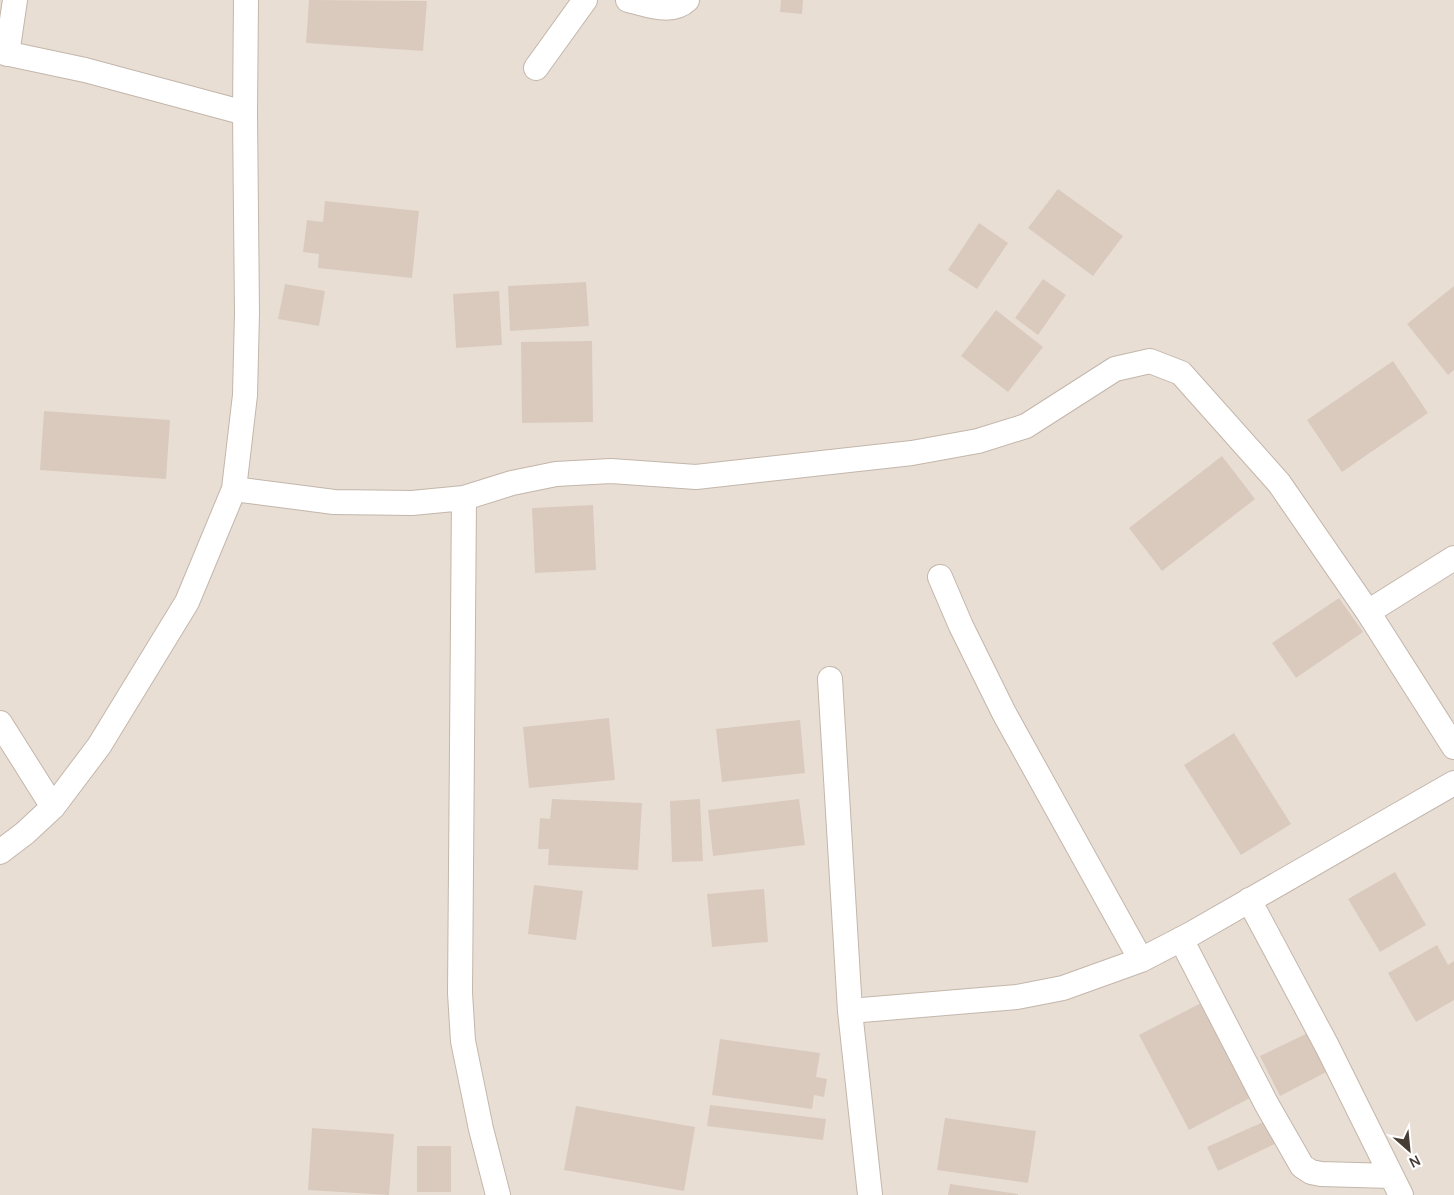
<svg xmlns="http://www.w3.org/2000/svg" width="1454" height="1195" viewBox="0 0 1454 1195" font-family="Manrope,sans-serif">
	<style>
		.residential { fill: #e9ded4 }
		.building { fill: #dacabe }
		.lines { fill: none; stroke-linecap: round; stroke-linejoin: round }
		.street-casing { stroke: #c3b6ab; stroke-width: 26 }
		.street { stroke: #fff; stroke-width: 24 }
	</style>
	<rect width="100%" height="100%" fill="#f4ede6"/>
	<path class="residential" d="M0,0h1454v1195h-1454z"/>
	<path class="building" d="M309,0l118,1 -4,50 -117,-8z
		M781,0h22l-1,14 -22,-2z
		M1058,189l65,47 -30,40 -65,-48z
		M325,201l94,10 -7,67 -94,-10 1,-14 -16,-2 4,-32 16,2z
		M979,223l29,20 -31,46 -29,-19z
		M1043,279l23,16 -28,40 -23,-17z
		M586,282l3,44 -79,5 -2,-45z
		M285,284l40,7 -6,35 -41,-7z
		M1454,286v84l-6,5 -41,-51z
		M499,291l3,54 -46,3 -3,-54z
		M996,310l47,37 -35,45 -47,-36z
		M592,341l1,81 -71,1 -1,-81z
		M1393,361l35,52 -86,59 -35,-52z
		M44,411l126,9 -4,59 -126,-9z
		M1222,456l33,43 -93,72 -33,-43z
		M593,505l3,65 -61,3 -3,-65z
		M1339,598l24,34 -67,46 -24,-35z
		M609,718l6,62 -86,8 -6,-61z
		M800,720l5,53 -83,9 -6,-53z
		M1234,733l57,91 -50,31 -57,-90z
		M552,799l90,4 -4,67 -90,-5 1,-16h-11l2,-31 10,1z
		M700,799l3,62 -31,1 -2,-61z
		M799,799l6,46 -92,11 -5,-46z
		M1395,872l31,53 -46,27 -32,-53z
		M534,885l49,6 -7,49 -48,-6z
		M764,889l4,53 -56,5 -5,-53z
		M1437,945l11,20 6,-4v39l-38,22 -28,-49z
		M1201,1003l49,95 -61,32 -50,-95z
		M1314,1030l18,39 -52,27 -20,-40z
		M720,1039l100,14 -4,24 11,2 -3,18 -10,-2 -2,14 -100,-14z
		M710,1105l116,14 -3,21 -116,-14z
		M576,1106l119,21 -11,64 -120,-21z
		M945,1118l91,13 -8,52 -91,-13z
		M1270,1119l11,22 -63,30 -11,-24z
		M312,1128l82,6 -5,61 -81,-5z
		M417,1146h34v46h-34z
		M950,1184l68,10v1h-70z"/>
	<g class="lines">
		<g class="street-casing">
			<path id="street" d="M628,0c19,4 43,15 59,0
				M0,52l85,18 160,43
				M7,54l8,-54
				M536,68l49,-68
				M234,489l100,13 78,1 52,-5 48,-15 44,-9 55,-3 85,6 216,-24 66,-12 48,-15 89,-57 35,-8 31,12 98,110 89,129 86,135
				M464,498l-4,495 3,48 18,88 17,66
				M940,577l21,49 43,87 137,247
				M1368,612l86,-54
				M830,679l20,332 20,184
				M0,723l53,84
				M0,852l25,-19 28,-26 46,-61 88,-144 47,-113 11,-94 2,-82 -2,-200 1,-113
				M1249,900l78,146 74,149
				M1181,939l86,166 35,61 9,6 10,2 70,2
				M850,1011l167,-14 46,-9 78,-28 50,-26 263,-151"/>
		</g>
		<use href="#street" class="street"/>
	</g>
	<g transform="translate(1409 1150) rotate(153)" stroke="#ffffff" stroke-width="4" paint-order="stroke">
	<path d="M0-4L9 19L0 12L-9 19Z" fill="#483d35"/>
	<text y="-8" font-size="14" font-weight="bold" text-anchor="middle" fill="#483d35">N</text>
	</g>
</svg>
